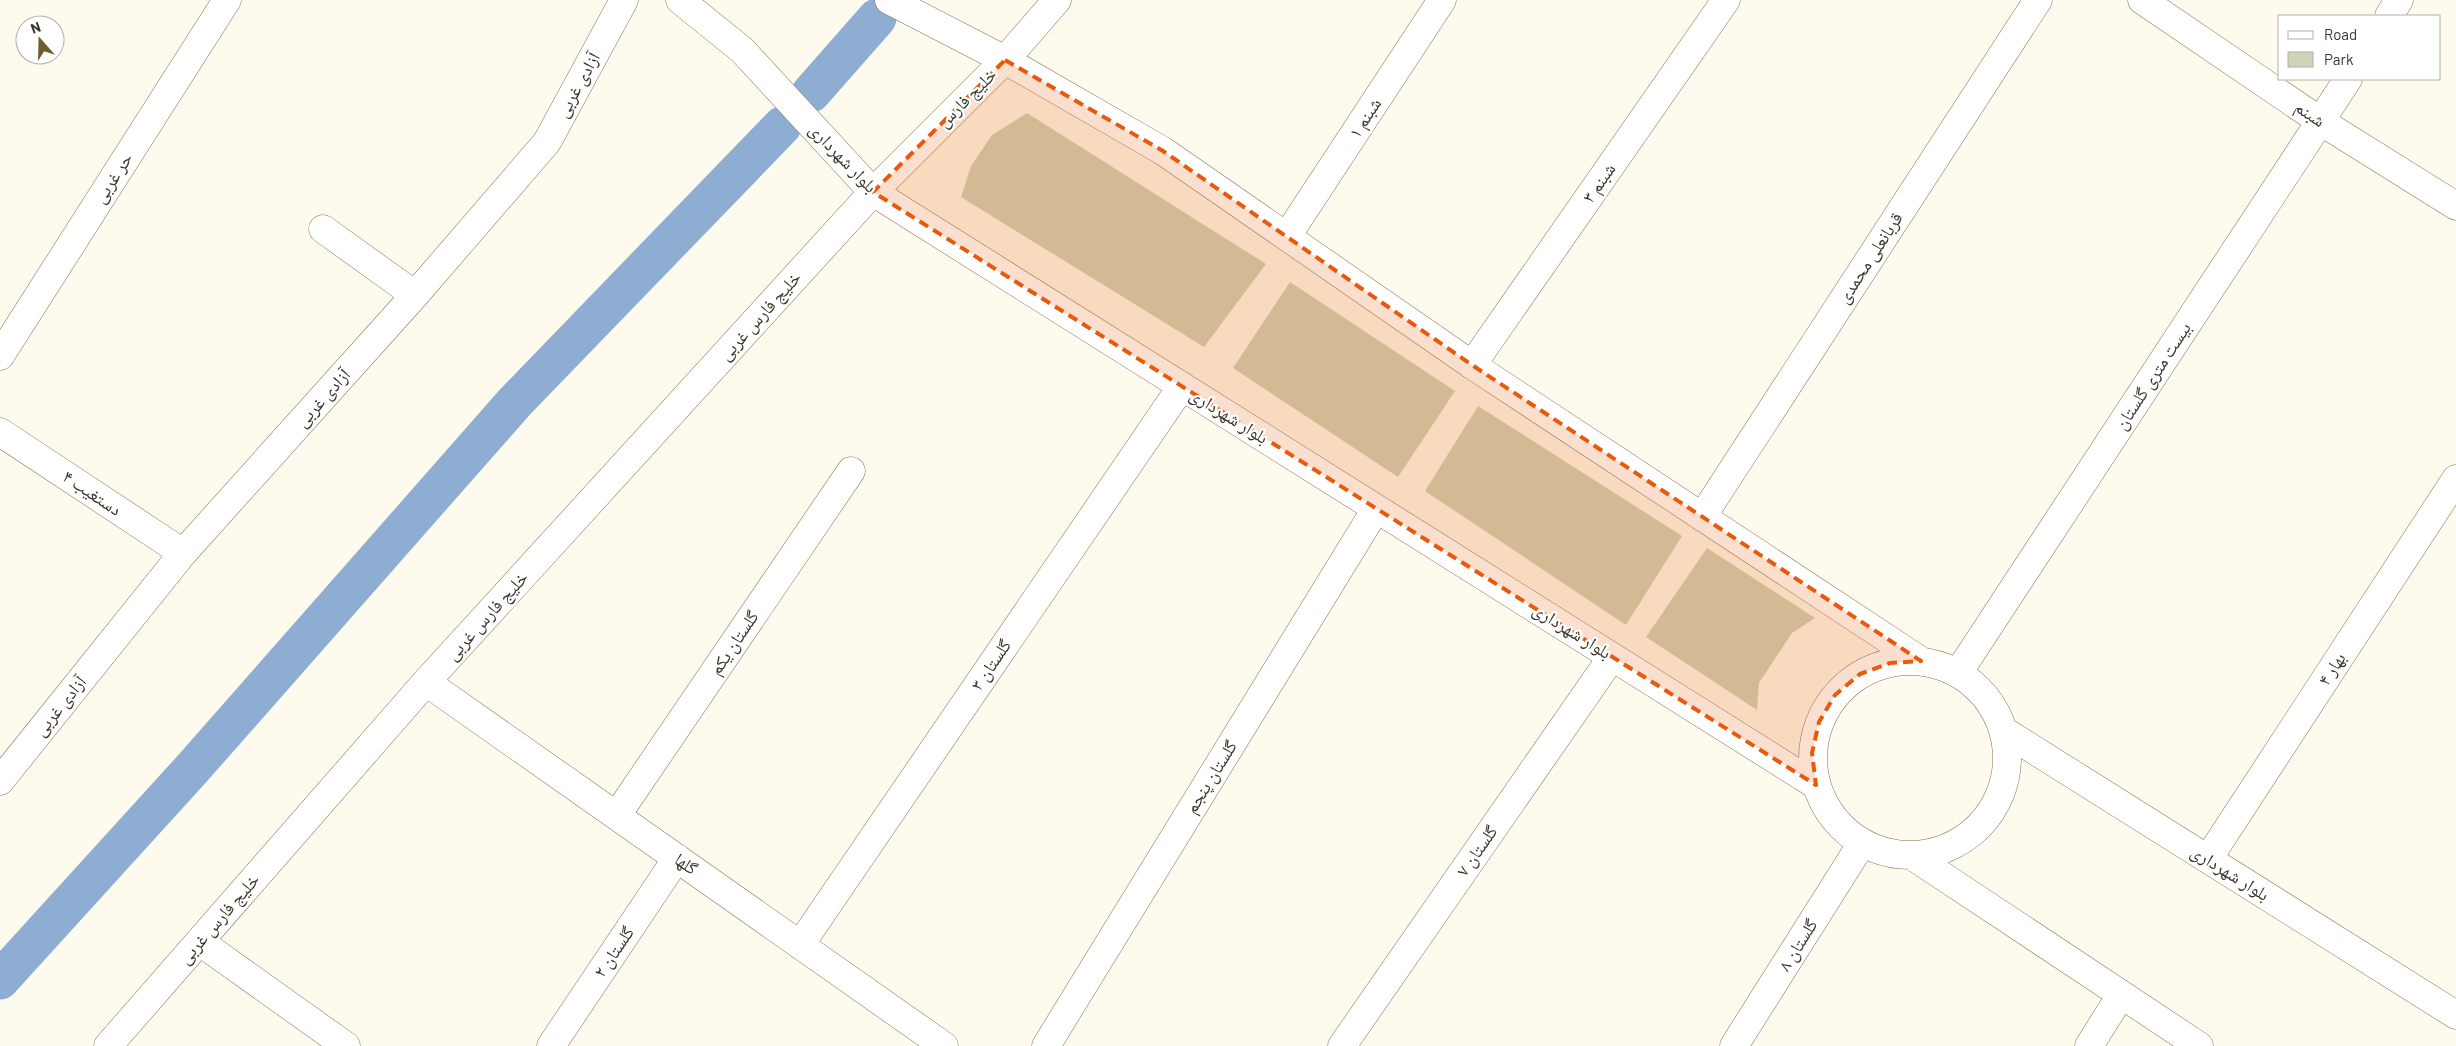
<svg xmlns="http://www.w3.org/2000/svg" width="2456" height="1046" viewBox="0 0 2456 1046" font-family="Barlow,'Noto Naskh Arabic',sans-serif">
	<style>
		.green { fill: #ced4b7 }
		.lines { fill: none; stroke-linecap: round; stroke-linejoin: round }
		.canal { stroke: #8daed2; stroke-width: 39 }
		.street-casing { stroke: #82775a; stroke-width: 29 }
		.secondary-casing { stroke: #82775a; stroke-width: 29 }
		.street { stroke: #fff; stroke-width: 28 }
		.secondary { stroke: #fff; stroke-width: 28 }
		.marked { fill: #e8590c; fill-opacity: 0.2; stroke: #e8590c; stroke-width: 4; stroke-dasharray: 10 6; stroke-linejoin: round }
		.labels { text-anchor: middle; stroke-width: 4.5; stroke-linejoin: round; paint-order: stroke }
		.street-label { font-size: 18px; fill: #3b362a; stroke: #fff }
	</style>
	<rect width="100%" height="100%" fill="#fefaed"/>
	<path class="green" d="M1027,113l239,151 -62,83 -243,-150 10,-31 21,-31z
		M1290,282l165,109 -57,86 -165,-109z
		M1478,406l204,130 -56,89 -201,-134z
		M1707,548l108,70 -23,15 -33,50 -2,27 -111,-73z"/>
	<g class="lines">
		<path class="canal" d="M811,93l66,-75
			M0,980l191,-210 324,-368 267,-276"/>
		<g class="street-casing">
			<path id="street" d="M2142,0l178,121 136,85
				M323,229l92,66
				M1287,236l155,-236
				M0,356l227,-356
				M1472,365l254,-365
				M0,432l183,121
				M1702,517l336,-517
				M426,682l518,364
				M0,781l183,-228 232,-258 132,-153 77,-142
				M617,815l234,-344
				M2208,859l248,-380
				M200,942l146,104
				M800,945l382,-559
				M551,1046l126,-188
				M1046,1046l330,-537
				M1342,1046l270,-389
				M1734,1046l128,-203
				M2089,1046l32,-51"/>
		</g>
		<g class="secondary-casing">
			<path id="secondary" d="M680,0l62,50 131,142 943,593
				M889,0l116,60 158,91 309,214 449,296
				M2389,16l10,-16
				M1813 758a97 97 0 1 1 194 0a97 97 0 1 1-194 0Z
				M1958,673l390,-594
				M2004,731l452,284
				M1911,855l288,191
				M108,1046l318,-364 447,-490 132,-132 52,-60"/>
		</g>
		<use href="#street" class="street"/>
		<use href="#secondary" class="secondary"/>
	</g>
	<path class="marked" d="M1005,60l158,91 309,214 449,296 -31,2 -30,11 -25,21 -16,27 -7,31 4,32 -943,-593z"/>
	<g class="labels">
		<g class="street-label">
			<text transform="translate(578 85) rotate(-61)" y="6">آزادی غربی</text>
			<text transform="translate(967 98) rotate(-45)" y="6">خلیج فارس</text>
			<text transform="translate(2310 114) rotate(34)" y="6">شبنم</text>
			<text transform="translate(1365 118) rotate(-57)" y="6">شبنم ۱</text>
			<text transform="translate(843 158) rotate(46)" y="6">بلوار شهرداری</text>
			<text transform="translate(113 178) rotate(-57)" y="6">حر غربی</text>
			<text transform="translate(1599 183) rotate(-55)" y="6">شبنم ۳</text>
			<text transform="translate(1870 258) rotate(-57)" y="6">قربانعلی محمدی</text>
			<text transform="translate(760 316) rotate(-48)" y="6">خلیج فارس غربی</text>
			<text transform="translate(2153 376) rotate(-57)" y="6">بیست متری گلستان</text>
			<text transform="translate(323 398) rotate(-48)" y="6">آزادی غربی</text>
			<text transform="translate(1229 416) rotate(32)" y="6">بلوار شهرداری</text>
			<text transform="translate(92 493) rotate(34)" y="6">دستغیب ۴</text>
			<text transform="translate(487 616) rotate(-48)" y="6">خلیج فارس غربی</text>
			<text transform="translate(1572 631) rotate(32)" y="6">بلوار شهرداری</text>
			<text transform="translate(734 643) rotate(-56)" y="6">گلستان یکم</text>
			<text transform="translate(991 665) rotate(-56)" y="6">گلستان ۳</text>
			<text transform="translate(2332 669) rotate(-57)" y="6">بهار ۴</text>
			<text transform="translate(60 706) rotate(-51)" y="6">آزادی غربی</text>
			<text transform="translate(1211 777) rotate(-58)" y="6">گلستان پنجم</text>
			<text transform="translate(1477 851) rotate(-55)" y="6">گلستان ۷</text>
			<text transform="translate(686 864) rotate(35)" y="6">گلها</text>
			<text transform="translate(2230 873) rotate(32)" y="6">بلوار شهرداری</text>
			<text transform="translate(219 919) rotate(-49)" y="6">خلیج فارس غربی</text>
			<text transform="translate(1798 945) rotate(-58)" y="6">گلستان ۸</text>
			<text transform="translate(614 952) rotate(-56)" y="6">گلستان ۲</text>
		</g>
	</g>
	<rect x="2278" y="15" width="162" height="65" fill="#ffffff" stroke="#b1afaa"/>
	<rect x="2288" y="31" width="25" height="8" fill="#ffffff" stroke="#b1afaa"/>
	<text x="2324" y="40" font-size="15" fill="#3b362a">Road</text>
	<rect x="2288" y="52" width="25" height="15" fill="#ced4b7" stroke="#b1afaa"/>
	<text x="2324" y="65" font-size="15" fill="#3b362a">Park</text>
	<g transform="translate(40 40) rotate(340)"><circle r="24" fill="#ffffff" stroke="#b1afaa"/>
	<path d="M0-4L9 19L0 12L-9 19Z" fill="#6c5f2c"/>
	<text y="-8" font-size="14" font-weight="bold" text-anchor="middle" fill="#3b362a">N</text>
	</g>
</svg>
